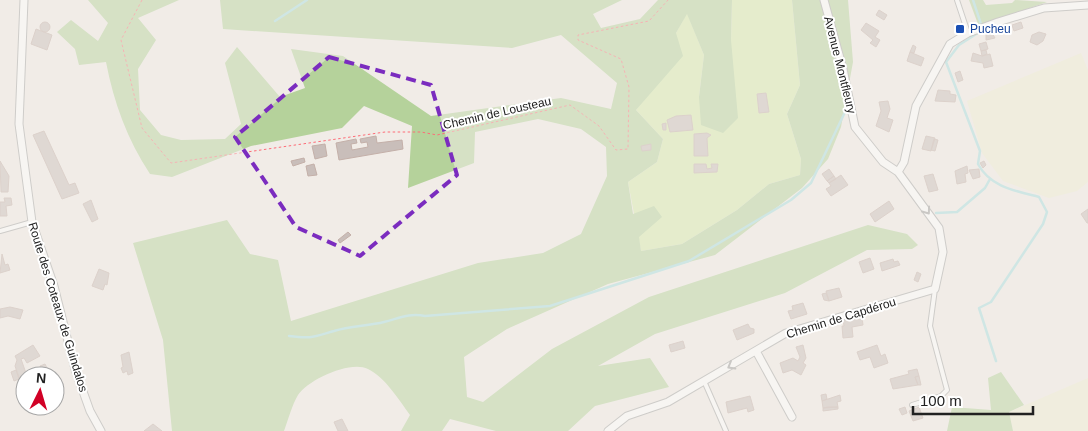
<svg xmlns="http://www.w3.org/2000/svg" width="1088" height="431" viewBox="0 0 1088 431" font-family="Arial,sans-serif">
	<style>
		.farmland { fill: #f0edd2 }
		.grass { fill: #d7ecac }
		.forest { fill: #b5d29b }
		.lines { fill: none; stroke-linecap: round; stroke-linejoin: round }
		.stream { stroke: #a7dde0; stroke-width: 2.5 }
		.building { fill: #c9beba; stroke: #c4b0a9 }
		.service-casing { stroke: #a5a5a5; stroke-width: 6 }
		.minor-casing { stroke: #a5a5a5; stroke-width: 9 }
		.path { stroke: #fe6c77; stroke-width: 1; stroke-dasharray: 2.5 2.5; stroke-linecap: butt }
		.service { stroke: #fff; stroke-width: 4 }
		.minor { stroke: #fff; stroke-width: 7 }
		.oneway { stroke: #9b9b9b }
		.marked { fill: none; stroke: #7b2cbf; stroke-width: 4; stroke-dasharray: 10 6; stroke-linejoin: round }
		.transit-dot { fill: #1a4fb4; stroke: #fff; stroke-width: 2 }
		.labels { text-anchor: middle; stroke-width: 4; stroke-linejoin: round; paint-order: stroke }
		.transit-label { font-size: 12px; fill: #164399; stroke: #fff; text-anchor: start }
		.street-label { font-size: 12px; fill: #212121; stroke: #fff }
	</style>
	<rect width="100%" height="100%" fill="#f1ece7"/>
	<path class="farmland" d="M1081,53l7,17v112l-11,9 -28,7 -46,-17 -21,-28 -15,-52z
		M1088,378v53h-75l-4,-19z"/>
	<path class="grass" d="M732,0h60l8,85 -13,29 14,45 -1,16 -31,9 -32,26 -55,34 -41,7 -13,-69 29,-20 6,-23 -27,-29 19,-25 21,-52 11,-20 17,42 -5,42 32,-57z"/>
	<path class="forest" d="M88,0h91l-41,18 18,22 -18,29 2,41 21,25 20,5 44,-1 16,-15 -16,-61 12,-16 43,50 25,-9 -14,-39 52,7 88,60 130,-18 50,11 6,-26 -56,-48 -49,13 -289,-19 -3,-29h402l-29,14 8,14 39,-9 18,-19h74l-1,40 7,78 -15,15 -22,-8 -2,-28 5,-42 -17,-41 -11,19 7,23 -47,54 27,29 -6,23 -29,20 5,32 21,-8 8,11 -23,20 2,14 41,-7 55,-34 32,-26 31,-9 1,-16 -14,-45 13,-29 -8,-85h56l5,62 -12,65 -13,32 -26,29 -87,67 -107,29 -101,45 -43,28 3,40 16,5 69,-53 97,-52 219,-72 39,9 11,11 -6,4 -45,1 -82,43 -130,41 -57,32 52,-8 19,29 -74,19 -27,25h-72l-46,-12 -8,12h-41l9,-16c-11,-15 -25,-38 -42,-46 -18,-9 -60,11 -70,26 -6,10 -10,25 -14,36h-112l-9,-91 -30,-97 94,-23 23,34 28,6 13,61 187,-58 65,-10 38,-19 26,-58 -1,-29 -25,-18 -43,-10 -63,13 -1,31 -66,25 4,-62 -48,-20 -22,22 -91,18 -79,31 -22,-3c-23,-35 -36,-71 -44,-112l-27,3 -4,-16 -18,-17 14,-12 27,21 10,-18z
		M969,0h14l3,5 26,-2 3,-3 32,2 -63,22h-6z
		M1001,372l23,33 -15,7 4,19h-66l5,-24 39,3 -3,-32z"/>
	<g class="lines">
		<path class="stream" d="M973,0l9,27
			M275,21l32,-21
			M981,31l-22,14 -13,17 34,89 -2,13c12,23 38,27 61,33l8,15 -4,12 -52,78 -12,6 17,53
			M936,213l21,-1 28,-24 5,-9
			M289,336c23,3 24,1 45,-5 16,-5 34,-5 50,-9 16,-4 25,-9 41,-6l125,-10 139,-45 102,-61 20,-17 34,-71"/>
	</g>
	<path class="building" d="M879,10l8,5 -3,5 -8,-5z
		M40 27a5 5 0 1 1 10 0a5 5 0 1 1-10 0Z
		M1021,22l2,6 -9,3 -2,-6z
		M866,23l13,8 -4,6 5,3 -4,7 -6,-4 3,-3 -12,-10z
		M36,29l16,6 -5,15 -16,-6z
		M1039,32l7,2 -3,7 -6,4 -7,-3 2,-7z
		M992,33l3,5 -9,2v-5z
		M986,42l2,7 -7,2 -2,-7z
		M913,45l3,2 -2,6 -4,-1z
		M986,50l1,4 -5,2 -1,-5z
		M910,52l14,6 -3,8 -14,-5z
		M973,53l9,3 8,-2 3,12 -9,2 -1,-5 -12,-2z
		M960,71l3,9 -5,2 -3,-9z
		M938,90l12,1v3l6,1 -1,7 -20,-1z
		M766,93l3,19 -10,1 -2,-19z
		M888,101l2,8 -3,9 6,2 -4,12 -13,-6 5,-15 -2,-9z
		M691,115l2,15 -23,2 -3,-12 9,-4z
		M666,123v7h-3l-1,-6z
		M44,131l25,54 6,-2 4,10 -17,6 -29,-64z
		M707,133l4,2 -4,3 1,18h-14v-22z
		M376,136l1,7 25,-3 1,9 -64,11 -3,-17 20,-4 1,4 -6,1 1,6 16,-3 -1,-5 -6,1 -1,-4z
		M926,136l9,2 -4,13 -9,-2z
		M934,139l4,1 -3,11 -4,-1z
		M325,144l2,12 -12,3 -3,-13z
		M651,144v6l-9,1 -1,-5z
		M304,158l1,4 -12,4 -2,-5z
		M0,161l9,15 -1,16h-7z
		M984,161l2,4 -3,3 -3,-5z
		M314,164l3,11 -9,1 -2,-10z
		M694,164h12l1,5 5,-1 -1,-4h7l-1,8 -23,1z
		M967,166l1,7 -3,1 1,8 -9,2 -2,-13z
		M829,169l5,7 -7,5 -5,-7z
		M979,169l1,8 -7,2 -4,-9z
		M933,174l5,16 -9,2 -5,-16z
		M841,175l7,10 -17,11 -5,-7 5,-3 -2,-3z
		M834,176l2,3 -7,4 -2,-2z
		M4,198h7l1,7 -6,1 1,10h-7v-14h5z
		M91,200l7,19 -6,3 -9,-18z
		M889,201l5,8 -19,13 -5,-8z
		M1088,209v14h-1l-6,-9z
		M348,232l3,3 -11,8 -2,-3z
		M2,254l3,11 3,-1 2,6 -10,3z
		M870,258l4,11 -11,4 -4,-11z
		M893,259l1,3 4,-1 2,4 -18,6 -2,-8z
		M99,269l10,4 -2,12 -2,-1 -2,6 -11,-4z
		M917,272l4,2 -3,8 -4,-2z
		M839,288l3,9 -13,4 -3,-10z
		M826,293l3,8 -5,-1 -2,-6z
		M803,303l4,11 -16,5 -3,-8 5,-1 -1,-4z
		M10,307l13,3 -3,9 -12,-3 -8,2v-9z
		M862,317l1,8 -11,2 1,10 -10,1 -1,-12h2l-1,-7z
		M748,324l2,4 4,1v4l-17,7 -4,-10z
		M683,341l2,7 -14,4 -2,-7z
		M33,345l7,11 -13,7 -3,-5 -3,1 6,17h-2v9l-3,1 -7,-20 2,-6 -2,-4z
		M803,345l3,13 -3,5 3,2 -5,10 -9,-5 -9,3 -3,-10 13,-5 5,3 2,-4 -4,-10z
		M877,345l4,11 4,-2 3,9 -14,5 -4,-11 -10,3 -3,-8z
		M129,352l4,21 -5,2 -1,-4 -4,2 -2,-5 2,-1 -2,-12z
		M45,364l3,6 -6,3 -2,-7z
		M917,369l2,7 -4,1 3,8 -25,4 -3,-10 19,-5 -1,-3z
		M16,370l3,9 -5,2 -3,-9z
		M919,376l2,9h-3l-3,-8z
		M826,394l1,5 -5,2 -1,-6z
		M840,395l1,6 -4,1 1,5 -15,1 -1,-7z
		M750,396l4,14 -6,2 -1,-4 -19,5 -2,-11z
		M828,407h10v2l-15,2v-3z
		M905,407l2,6 -5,2 -3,-6z
		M919,407l4,11 -10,3 -4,-10z
		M342,419l6,12h-10l-4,-9z
		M153,424l9,7h-18z"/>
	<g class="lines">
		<g class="service-casing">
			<path id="service" d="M957,0l11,33
				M0,231l32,-9
				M704,381l22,50
				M912,405l29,-9 6,-6 -17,-64 5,-37"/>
		</g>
		<g class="minor-casing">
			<path id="minor" d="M24,0l-5,124 13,98 22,64 21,83 15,42 11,20
				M898,172l6,-10 12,-56 34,-62 18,-11 30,-11 46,-14 44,-3
				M756,351l36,66
				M608,431l19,-15 41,-14 118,-69 149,-44 8,-37 -4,-24 -41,-56 -15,-10 -28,-35 -12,-58 -19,-69"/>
		</g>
		<path class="path" d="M142,0l-21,40 21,88 29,35 214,-31h36l16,3 133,-30 29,21 17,24 12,-1 1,-62 -8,-28 -43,-19v-5l71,-14 19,-21"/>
		<use href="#service" class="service"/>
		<use href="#minor" class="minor"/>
	</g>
	<defs><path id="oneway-chevron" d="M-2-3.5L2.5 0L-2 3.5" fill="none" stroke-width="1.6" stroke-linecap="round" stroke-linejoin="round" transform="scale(1.25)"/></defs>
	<g class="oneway">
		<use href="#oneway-chevron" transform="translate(927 211) rotate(54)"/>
		<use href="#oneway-chevron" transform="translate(731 366) rotate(150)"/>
	</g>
	<path d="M0 0H1088V431H0ZM329,57l102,28 26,90 -97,81 -64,-29 -61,-90z" fill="#f1ece7" fill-opacity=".55" fill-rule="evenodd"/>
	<path class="marked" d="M329,57l102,28 26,90 -97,81 -64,-29 -61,-90z"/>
	<rect class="transit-dot" x="955" y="24" width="10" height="10" rx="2.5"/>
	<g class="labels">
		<g class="transit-label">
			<text x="970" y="33">Pucheu</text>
		</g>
		<g class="street-label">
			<text transform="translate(840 65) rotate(76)" y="4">Avenue Montfleury</text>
			<text transform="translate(497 113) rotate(-13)" y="4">Chemin de Lousteau</text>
			<text transform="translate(58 307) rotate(73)" y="4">Route des Coteaux de Guindalos</text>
			<text transform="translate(841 318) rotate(-17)" y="4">Chemin de Capdérou</text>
		</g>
	</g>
	<g transform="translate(40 391) rotate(5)"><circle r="24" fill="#ffffff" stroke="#a6a6a6"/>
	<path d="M0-4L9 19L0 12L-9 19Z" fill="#d10025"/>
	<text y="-8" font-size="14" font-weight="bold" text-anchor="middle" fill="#212121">N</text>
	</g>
	<path d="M913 406v8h120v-8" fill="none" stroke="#212121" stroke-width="2.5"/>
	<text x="920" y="406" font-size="15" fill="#212121" stroke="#ffffff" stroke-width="4" paint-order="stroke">100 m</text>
</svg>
